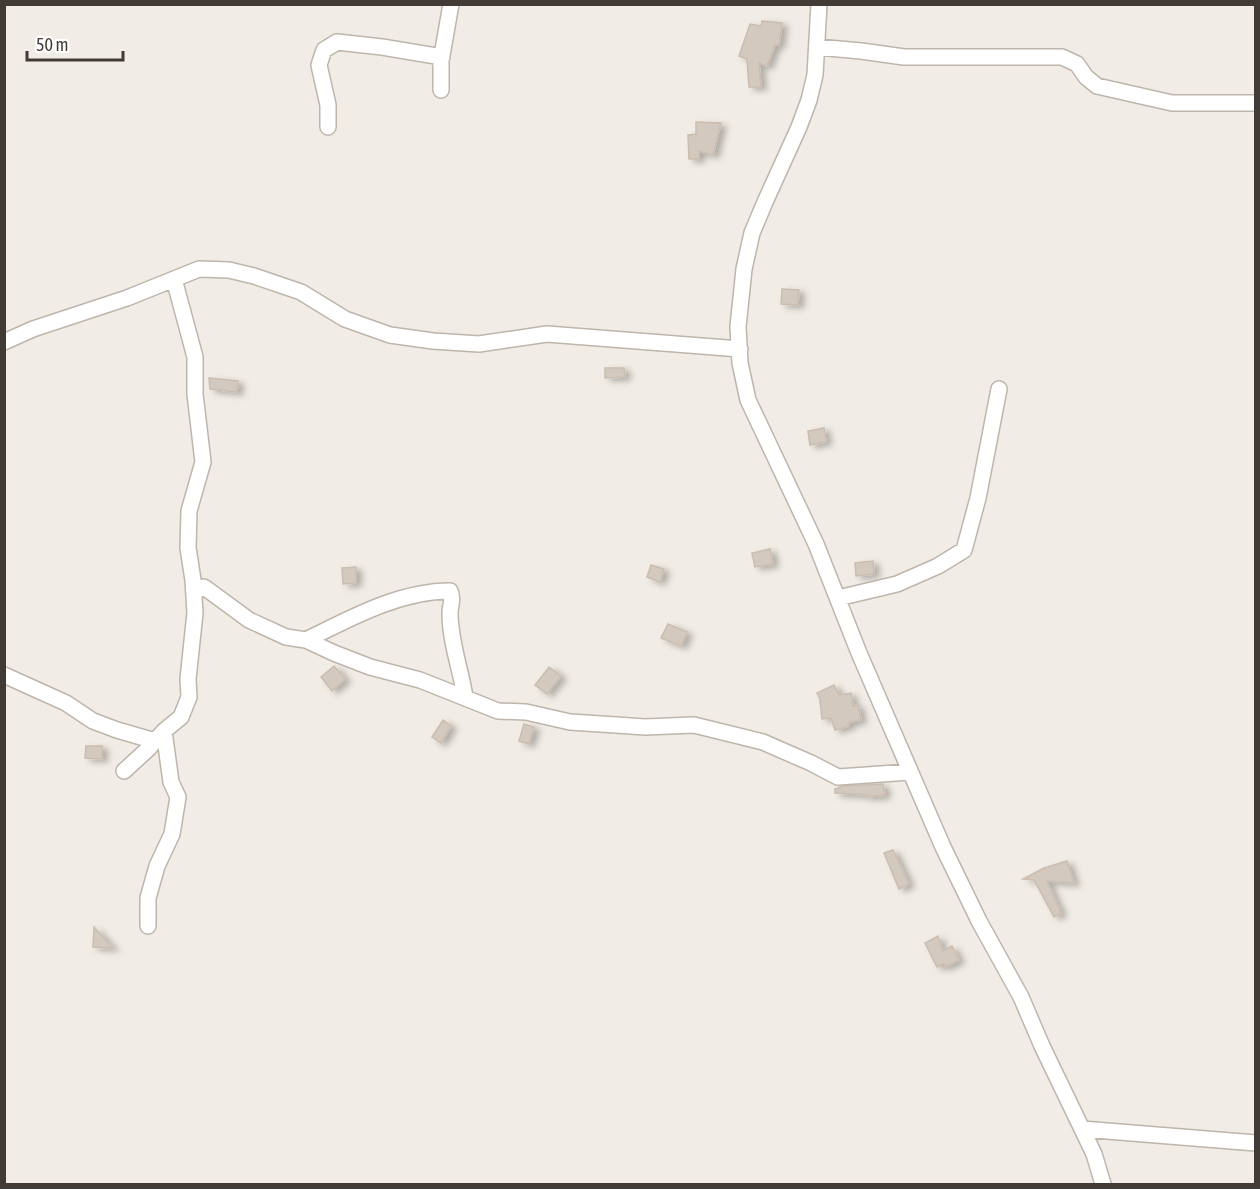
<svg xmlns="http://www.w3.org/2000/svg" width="1260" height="1189" viewBox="0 0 1260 1189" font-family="'Asap Condensed',sans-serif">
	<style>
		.building { fill: #d4c9be; stroke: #cbbdaf; stroke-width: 1.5; filter: url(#shadow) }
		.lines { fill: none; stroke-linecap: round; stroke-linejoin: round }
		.minor-casing { stroke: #beb5ab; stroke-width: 18 }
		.minor { stroke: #fff; stroke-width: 15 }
	</style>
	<defs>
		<filter id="shadow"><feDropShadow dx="5.5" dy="3" stdDeviation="3" flood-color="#0004"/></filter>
	</defs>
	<rect width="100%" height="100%" fill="#f1ece5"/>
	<path class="building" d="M762,21l20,2 -3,22h-4l-8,21 -8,-3 2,24h-12l-2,-28 -8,-3 11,-32 11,2z
		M696,122l25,1 -8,32 -14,-4v8h-10l-1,-24 8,-1z
		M782,289l17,1 -1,15 -17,-1z
		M605,368h19l1,9 -20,1z
		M209,378l29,3 -1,11 -27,-3z
		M824,428l2,14 -16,3 -2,-14z
		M770,549l3,15 -18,3 -3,-14z
		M873,561l1,13 -18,2 -1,-13z
		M651,565l13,4 -4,13 -13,-5z
		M356,567v16l-13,1 -1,-16z
		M668,624l19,8 -6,14 -20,-8z
		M334,666l11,13 -13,12 -11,-14z
		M549,667l12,9 -14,18 -12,-9z
		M834,685l5,10 12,-2 2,13 5,-1 3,15 -13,3 1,3 -14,4 -4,-12 -9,1 -2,-18h1l-4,-8z
		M443,720l8,6 -10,17 -9,-6z
		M524,724l10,3 -5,17 -10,-3z
		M86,746h16v13l-17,-1z
		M883,784l2,11 -18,2v-2l-32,-2v-4l8,-3z
		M893,850l16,34 -10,5 -15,-36z
		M1067,861l7,22 -27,-2 14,32 -7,4 -20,-37 -11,-1 21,-11z
		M94,927l19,21 -20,-1z
		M938,936l5,15 9,-5 7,14 -14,7 -1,-3 -7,3 -12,-24z"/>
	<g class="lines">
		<g class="minor-casing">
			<path id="minor" d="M819,4l-4,71 -6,25 -10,27 -34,75 -13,31 -8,36 -6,58 2,36 8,37 68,144 43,109 84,194 36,74 42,76 21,49 52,108 9,30
				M817,47l44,4 43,6h158l15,7 9,13 11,9 75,17h84
				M441,90v-29l10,-57
				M328,127v-22l-9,-40 5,-15 13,-8 45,5 60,10
				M4,342l29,-13 94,-31 72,-29 30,1 25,6 47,16 44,27 45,16 43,6 46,3 68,-10 193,15
				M194,592l10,-5 45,33 37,17 20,3 28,13 36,14 50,13 78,31 28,1 44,10 46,3 29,2 49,-2 69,17 48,21 27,14 72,-5
				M838,598l59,-14 41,-18 26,-16 14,-52 21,-109
				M306,640c45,-22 93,-49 144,-49 4,8 0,14 0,22 0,29 11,57 15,84
				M4,675l62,28 27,18 24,9 38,11
				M124,771l24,-22 16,-18 17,-14 8,-20 -1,-18 7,-66 -2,-33 -5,-32 1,-37 14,-49 -8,-68v-37l-21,-78
				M148,926v-28l9,-32 15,-32 6,-37 -7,-15 -7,-51
				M1082,1129l174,14"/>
		</g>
		<use href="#minor" class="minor"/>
	</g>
	<rect width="1260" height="1189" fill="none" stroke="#423b35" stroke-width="12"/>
	<path d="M27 51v9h96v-9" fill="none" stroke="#423b35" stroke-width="3"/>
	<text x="36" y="51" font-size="18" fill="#423b35" stroke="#ffffff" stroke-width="4.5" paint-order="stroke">50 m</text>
</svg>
